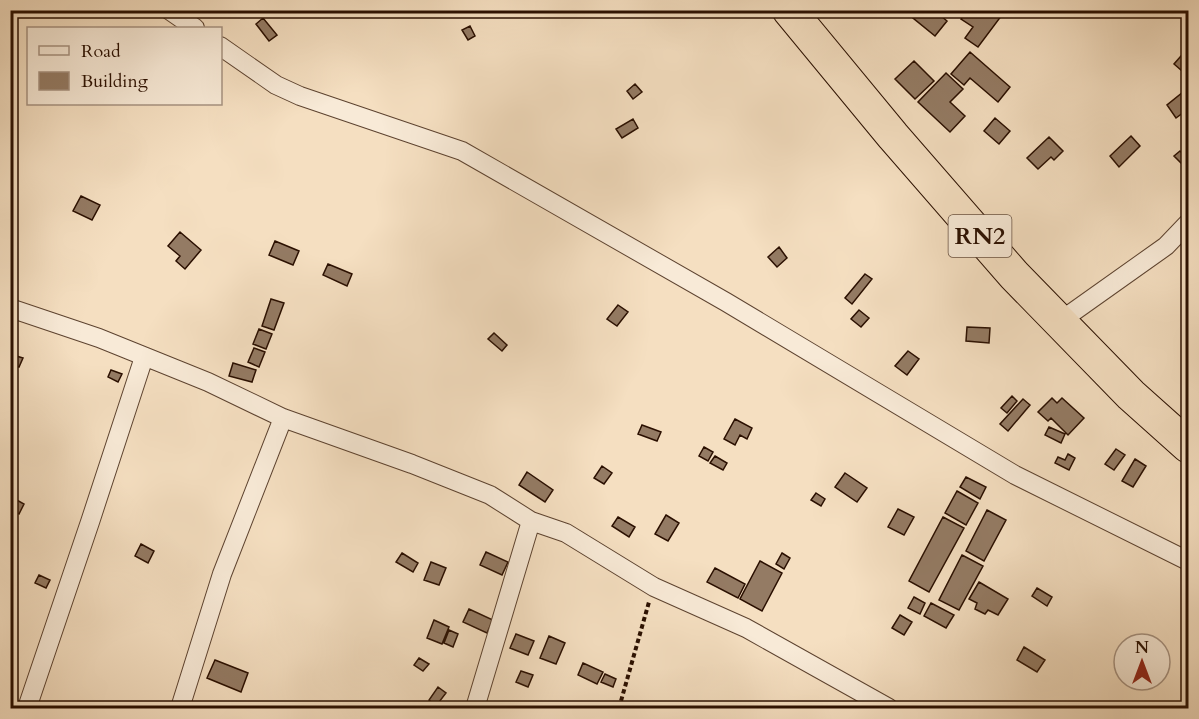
<svg xmlns="http://www.w3.org/2000/svg" width="1199" height="719" viewBox="0 0 1199 719" font-family="Cardo,serif">
	<style>
		.building { fill: #947b64; stroke: #2a0f00; stroke-width: 1.5 }
		.lines { fill: none; stroke-linecap: round; stroke-linejoin: round }
		.street-casing { stroke: #5d4330; stroke-width: 20 }
		.highway-casing { stroke: #2a0f00; stroke-width: 35 }
		.path { stroke: #2a0f00; stroke-width: 4; stroke-dasharray: 4.5 3; stroke-linecap: butt }
		.street { stroke: #f8ead7; stroke-width: 18 }
		.highway { stroke: #f5dfc1; stroke-width: 33 }
		.labels { text-anchor: middle; stroke-width: 4.5; stroke-linejoin: round; paint-order: stroke }
		.shield { fill: #f8ead7; stroke: #685140; stroke-width: 1.5 }
		.shield-label { font-size: 24px; font-weight: bold; fill: #2a0f00 }
	</style>
	<rect width="100%" height="100%" fill="#f5dfc1"/>
	<filter id="stains"><feTurbulence type="fractalNoise" baseFrequency=".00333" numOctaves="4"/><feColorMatrix values="0 0 0 0 .2 0 0 0 0 .09 0 0 0 0 .02 0 0 0 .5 -.17"/></filter>
	<radialGradient id="worn" r=".72"><stop offset=".6" stop-color="#630" stop-opacity="0"/><stop offset="1" stop-color="#630" stop-opacity=".3"/></radialGradient>
	<path class="building" d="M919,10h15l13,11 -12,15 -22,-18z
		M967,10h33l-2,2 4,3 -24,32 -13,-9 8,-11 -12,-8z
		M263,18l14,17 -8,6 -13,-17z
		M470,26l5,10 -7,4 -6,-10z
		M1188,48v28l-14,-12z
		M970,52l40,35 -12,15 -28,-24 -6,7 -13,-11z
		M914,61l20,20 -19,18 -20,-20z
		M946,73l17,16 -13,13 15,14 -15,16 -32,-30z
		M635,84l7,8 -9,7 -6,-8z
		M1188,88v21l-12,9 -9,-13z
		M995,118l15,13 -11,13 -15,-13z
		M633,119l5,9 -16,10 -6,-9z
		M1131,136l9,10 -21,21 -9,-11z
		M1049,137l14,14 -9,9 -3,-3 -13,12 -11,-11z
		M1180,151l8,8 -6,5 -8,-8z
		M81,196l19,9 -8,15 -19,-9z
		M180,232l21,18 -16,19 -9,-8 4,-5 -12,-10z
		M275,241l24,10 -6,14 -24,-10z
		M779,247l8,11 -10,9 -9,-10z
		M328,264l24,10 -5,12 -24,-11z
		M865,274l7,5 -20,25 -7,-6z
		M271,299l13,4 -10,27 -12,-4z
		M618,305l10,7 -11,14 -10,-7z
		M859,310l10,8 -8,9 -10,-8z
		M967,327l23,1 -1,15 -23,-2z
		M259,329l13,5 -6,15 -13,-5z
		M494,333l13,12 -5,6 -14,-12z
		M254,348l11,4 -6,15 -11,-5z
		M908,351l11,8 -12,16 -12,-9z
		M13,355l10,3 -4,9 -9,-3z
		M233,363l23,7 -4,12 -23,-6z
		M111,370l11,4 -4,8 -10,-5z
		M1012,396l5,5 -10,12 -6,-5z
		M1052,398l5,5 5,-5 22,20 -16,17 -17,-17 -3,3 -10,-9z
		M1023,399l7,6 -22,26 -8,-7z
		M735,419l17,9 -5,11 -7,-4 -5,10 -11,-6z
		M642,425l19,7 -4,9 -19,-7z
		M1049,427l16,7 -4,9 -16,-8z
		M704,447l9,5 -5,9 -9,-5z
		M1116,449l9,6 -11,15 -9,-6z
		M1068,454l7,4 -6,12 -14,-7 3,-6 7,3z
		M715,456l12,7 -4,7 -13,-7z
		M1135,459l11,7 -13,21 -11,-6z
		M602,466l10,7 -8,11 -10,-6z
		M527,472l26,18 -8,12 -26,-17z
		M845,473l22,15 -10,14 -22,-15z
		M966,477l20,10 -6,12 -20,-12z
		M957,491l21,12 -12,22 -21,-12z
		M816,493l9,6 -4,7 -10,-6z
		M15,499l9,5 -5,10 -9,-5z
		M898,509l16,8 -10,18 -16,-8z
		M987,510l19,10 -22,41 -18,-10z
		M666,515l13,8 -11,18 -13,-7z
		M618,517l17,10 -6,10 -17,-11z
		M943,517l21,11 -35,64 -20,-11z
		M141,544l13,7 -6,12 -13,-7z
		M486,552l22,10 -6,13 -22,-10z
		M402,553l16,10 -5,9 -17,-10z
		M782,553l8,5 -6,11 -8,-5z
		M962,555l21,11 -24,44 -20,-10z
		M760,561l22,12 -20,38 -22,-12z
		M431,562l15,6 -7,17 -15,-5z
		M715,568l30,16 -7,14 -31,-16z
		M39,575l11,5 -4,8 -11,-5z
		M979,582l29,17 -10,16 -10,-5 -3,4 -10,-5 2,-6 -8,-4z
		M1037,588l15,9 -5,9 -15,-10z
		M914,597l11,6 -5,11 -12,-6z
		M931,603l23,12 -8,13 -22,-12z
		M469,609l24,11 -6,13 -24,-11z
		M900,615l12,7 -8,13 -12,-7z
		M434,620l15,7 -7,17 -15,-6z
		M449,630l9,4 -5,13 -9,-4z
		M516,634l18,7 -6,14 -18,-7z
		M549,636l16,7 -9,21 -16,-6z
		M1024,647l21,13 -8,12 -20,-12z
		M419,658l10,6 -6,7 -9,-6z
		M215,660l33,13 -7,19 -34,-14z
		M583,663l20,9 -6,12 -19,-9z
		M521,671l12,4 -5,12 -12,-5z
		M605,674l11,5 -3,8 -12,-5z
		M438,687l8,6 -10,13 -7,-6z"/>
	<g class="lines">
		<g class="street-casing">
			<path id="street" d="M169,10l26,18
				M220,46l56,39 24,11 162,55 264,151 289,173 173,86
				M10,308l89,30 109,44 75,36 129,46 78,31 41,26 35,12 88,54 92,41 143,80
				M1059,322l107,-76 22,-23
				M27,708l63,-186 54,-165
				M180,708l42,-134 61,-156
				M475,708l56,-187"/>
		</g>
		<g class="highway-casing">
			<path id="highway" d="M789,10l104,126 121,139 117,120 57,51"/>
		</g>
		<path class="path" d="M619,708l30,-106"/>
		<use href="#street" class="street"/>
		<use href="#highway" class="highway"/>
	</g>
	<g class="labels">
		<rect class="shield" x="948.5" y="215" width="63" height="42" rx="4.5"/>
		<g class="shield-label">
			<text x="980" y="244">RN2</text>
		</g>
	</g>
	<rect width="1199" height="719" fill="none" stroke="#f5dfc1" stroke-width="36"/>
	<rect x="12" y="12" width="1175" height="695" fill="none" stroke="#2a0f00" stroke-width="3"/>
	<rect x="18" y="18" width="1163" height="683" fill="none" stroke="#2a0f00" stroke-width="1.5"/>
	<rect x="27" y="27" width="195" height="78" fill="#f8ead7" stroke="#a69281" stroke-width="1.5"/>
	<rect x="39" y="46" width="30" height="9" fill="#f8ead7" stroke="#a69281" stroke-width="1.5"/>
	<text x="81" y="57" font-size="18" fill="#2a0f00">Road</text>
	<rect x="39" y="72" width="30" height="18" fill="#947b64" stroke="#a69281" stroke-width="1.5"/>
	<text x="81" y="87" font-size="18" fill="#2a0f00">Building</text>
	<g transform="translate(1142 662)"><circle r="28" fill="#f8ead7" stroke="#a69281" stroke-width="1.5"/>
	<path d="M0-4.5L10 22L0 15L-10 22Z" fill="#8f2418"/>
	<text y="-9" font-size="16" font-weight="bold" text-anchor="middle" fill="#2a0f00">N</text>
	</g>
	<rect width="100%" height="100%" filter="url(#stains)"/>
	<rect width="100%" height="100%" fill="url(#worn)"/>
</svg>
